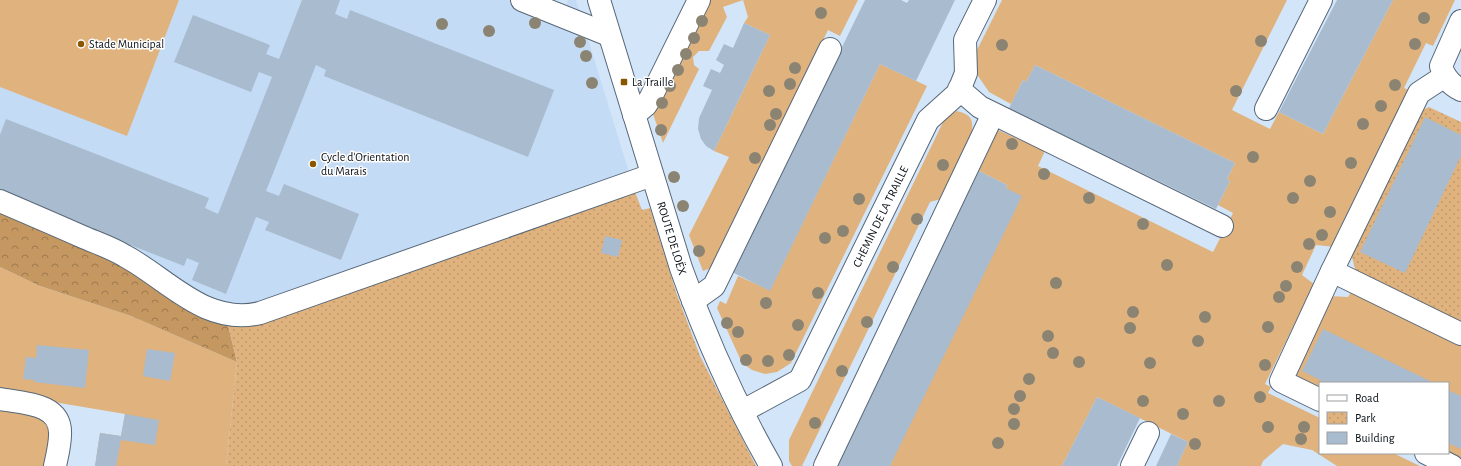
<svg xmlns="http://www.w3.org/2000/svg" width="1461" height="466" viewBox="0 0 1461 466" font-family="'Alegreya Sans',sans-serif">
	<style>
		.built { fill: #c3dbf4 }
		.green { fill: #dfb27e }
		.forest { fill: url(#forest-crowns) }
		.park { fill: url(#park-dots) }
		.building { fill: #a9bbce }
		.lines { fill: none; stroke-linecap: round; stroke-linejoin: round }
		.minor-casing { stroke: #576778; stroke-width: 24 }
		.minor { stroke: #fff; stroke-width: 22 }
		.tree { fill: #8c8473 }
		.poi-dot { fill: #8a5701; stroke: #fff; stroke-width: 1.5 }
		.labels { text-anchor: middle; stroke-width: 3; stroke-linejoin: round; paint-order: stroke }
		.poi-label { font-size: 12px; fill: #090f15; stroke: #fff; text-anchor: start }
		.street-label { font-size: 12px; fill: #090f15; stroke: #fff }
	</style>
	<defs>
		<pattern id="forest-crowns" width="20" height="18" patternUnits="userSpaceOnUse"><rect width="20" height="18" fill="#c59761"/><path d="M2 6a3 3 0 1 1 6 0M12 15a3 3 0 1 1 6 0" fill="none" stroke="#9e7a4f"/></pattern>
		<pattern id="park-dots" width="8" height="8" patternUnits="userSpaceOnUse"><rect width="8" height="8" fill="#dfb27e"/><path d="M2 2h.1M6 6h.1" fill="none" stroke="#be986c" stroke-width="1.8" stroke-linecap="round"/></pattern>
	</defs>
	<rect width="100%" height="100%" fill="#d3e6f9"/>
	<path class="built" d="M179,0h359l26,11 4,-11h8l59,192 -383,130 -252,-113v-122l127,48z"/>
	<path class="green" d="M0,0h179l-52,136 -127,-49z
		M708,0h150l-18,36 -12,-6 -117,238 -8,3 -14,-36 40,-78 -15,-6 56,-116 -26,-12 4,-6 -5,-17 -20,7 4,10 -18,34h-10l-6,6 1,8 5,4 -36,74 -10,-29z
		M1002,0h285l-55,110 38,19 9,-17 44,22 70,-134h62l-22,46 -7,-3 -22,45 7,3 -7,14 -3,-1 -66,134 5,3 -5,6 -19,-2 -14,30 12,9 -49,100 6,3 -3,6 52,25v35h73l27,13h-83l-25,-16 -29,-6 -20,17 -2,5h-84l11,-24 -91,-45 -35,69h-172l117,-281 -28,-14 19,-41 47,21 -7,15 175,86 20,-39 -15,-8 12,-24 -3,-2 8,-16 -200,-98 -9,17 -3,-2 -12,24 -22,-12 -13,-19 1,-23z
		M880,64l47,22 -136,277 -14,9 -12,2 -13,-4 -10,-7 -25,-55 3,-7 6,3 12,-28 32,14z
		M957,111c14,4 16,7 15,21l-31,67 -11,3 -128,264h-10l-3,-5v-21l157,-324z
		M0,267l40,19 91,30 106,46 -11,104h-131l5,-33 21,3 4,-22 -125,-21z
		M1354,287l107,53v123l-13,-10v-70h-128v10l-30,-15 39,-82 19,1z
		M0,408c16,4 47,3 51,24 2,6 -3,26 -3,34h-48z"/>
	<path class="forest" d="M0,209l114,49 113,63 10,41 -106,-46 -91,-30 -40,-19z"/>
	<path class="park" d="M1429,107l32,15v204l-104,-50 -7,-26 68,-138z
		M635,192l7,18 8,-2 26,84 24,64 56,110h-530l11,-104 -10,-41z"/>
	<path class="building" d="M302,0h38l-5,14 12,5 3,-9 204,80 -26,67 -204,-81 2,-6 -10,-5 -50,126 13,5 5,-12 75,30 -18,46 -76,-30 4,-8 -13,-5 -30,77 -34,-14 7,-17 -12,-5 -3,8 -184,-72v-59l6,-16 203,79 -4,10 13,6 54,-137 -13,-5 -8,20 -77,-30 19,-47 77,30 -4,9 13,5z
		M865,0h36l6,3 2,-3h46l-39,81 -36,-17 -110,227 -38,-19z
		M1337,0h56l-70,134 -44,-22z
		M744,23l26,12 -56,116 -8,-5 -5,-7 -3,-10 1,-11 13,-28 -9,-4 8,-17 9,4 4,-8 -8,-5 8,-16 9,4z
		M1035,65l200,98 -8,16 3,2 -14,28 -207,-101 14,-28 3,2z
		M1425,117l36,18v21l-56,117 -45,-21z
		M979,171l28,14 -1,3 16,8 -132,270h-56z
		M605,236l17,4 -4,17 -17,-4z
		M1323,329l111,54h-108l-24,-12z
		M37,345l52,5 -4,38 -51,-6v-2l-11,-1 3,-22 10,1z
		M147,349l28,4 -5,28 -27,-5z
		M1448,390l13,6v53l-13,-6z
		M1097,397l43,21 -23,48h-55z
		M125,414l34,6 -4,25 -34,-5 -5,26h-21l5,-33 21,3z
		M1171,434l17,8 -11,24h-21z"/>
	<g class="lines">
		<g class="minor-casing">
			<g id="minor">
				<path d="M522,0l87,35"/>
				<path id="s1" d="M599,0l82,268c24,68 54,135 90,198"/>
				<path d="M1461,21l-20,45c3,11 10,19 20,24"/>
				<path d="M959,89l21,18 242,119"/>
				<path d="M1266,109l55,-109"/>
				<path d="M634,115l12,-10 5,-8 48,-97"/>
				<path d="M0,201c28,12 56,24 83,36 14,6 29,11 42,19 43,23 80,70 135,57l392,-138"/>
				<path d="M1332,271l129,63"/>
				<path d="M693,301l21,-15 116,-237"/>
				<path d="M0,399c23,4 62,4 60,36 0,10 -3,21 -5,31"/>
				<path d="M1320,400l-39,-19 51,-110 87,-178 26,-17"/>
				<path id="s2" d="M743,411l57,-31 128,-260 30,-27 8,-20 -1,-33 20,-40"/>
				<path d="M1426,453l26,13"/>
				<path d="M825,466l168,-352"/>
				<path d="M1132,466l16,-33"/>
			</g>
		</g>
		<use href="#minor" class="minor"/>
	</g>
	<g class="tree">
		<circle cx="821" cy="13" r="6"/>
		<circle cx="1424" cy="18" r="6"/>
		<circle cx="702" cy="21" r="6"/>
		<circle cx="535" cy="23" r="6"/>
		<circle cx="442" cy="24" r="6"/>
		<circle cx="489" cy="31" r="6"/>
		<circle cx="694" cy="38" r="6"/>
		<circle cx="1261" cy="41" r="6"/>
		<circle cx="580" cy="42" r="6"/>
		<circle cx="1415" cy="44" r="6"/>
		<circle cx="1002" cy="45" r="6"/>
		<circle cx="686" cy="54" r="6"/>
		<circle cx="586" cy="56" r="6"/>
		<circle cx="795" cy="68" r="6"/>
		<circle cx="678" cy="70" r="6"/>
		<circle cx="592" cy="83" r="6"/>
		<circle cx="790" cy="84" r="6"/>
		<circle cx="1395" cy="85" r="6"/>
		<circle cx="670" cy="86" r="6"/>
		<circle cx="769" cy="91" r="6"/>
		<circle cx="1236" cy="91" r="6"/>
		<circle cx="662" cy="103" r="6"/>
		<circle cx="1381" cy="106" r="6"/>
		<circle cx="776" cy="114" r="6"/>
		<circle cx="1363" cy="124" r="6"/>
		<circle cx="770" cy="125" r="6"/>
		<circle cx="661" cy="130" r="6"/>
		<circle cx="1012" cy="144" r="6"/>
		<circle cx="1253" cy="157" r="6"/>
		<circle cx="755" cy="158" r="6"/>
		<circle cx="1351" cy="163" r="6"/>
		<circle cx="943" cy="165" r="6"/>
		<circle cx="1044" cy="174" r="6"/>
		<circle cx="674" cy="177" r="6"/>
		<circle cx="1310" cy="181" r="6"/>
		<circle cx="1089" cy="198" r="6"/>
		<circle cx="1293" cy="198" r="6"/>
		<circle cx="859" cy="199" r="6"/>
		<circle cx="683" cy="206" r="6"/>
		<circle cx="1330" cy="212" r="6"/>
		<circle cx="917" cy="219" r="6"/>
		<circle cx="1143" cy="224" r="6"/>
		<circle cx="843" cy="231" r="6"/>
		<circle cx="1322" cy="235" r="6"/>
		<circle cx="825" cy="238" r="6"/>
		<circle cx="1309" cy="244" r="6"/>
		<circle cx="699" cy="251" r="6"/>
		<circle cx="1167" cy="265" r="6"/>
		<circle cx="893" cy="267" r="6"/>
		<circle cx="1297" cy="267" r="6"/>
		<circle cx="1056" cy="283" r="6"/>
		<circle cx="1286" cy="286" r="6"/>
		<circle cx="818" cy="293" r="6"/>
		<circle cx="1279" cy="297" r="6"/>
		<circle cx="766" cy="303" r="6"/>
		<circle cx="1133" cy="312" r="6"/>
		<circle cx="1205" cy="317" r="6"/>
		<circle cx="867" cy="322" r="6"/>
		<circle cx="727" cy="323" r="6"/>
		<circle cx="798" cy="325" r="6"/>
		<circle cx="1268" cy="327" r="6"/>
		<circle cx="1130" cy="328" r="6"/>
		<circle cx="738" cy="332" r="6"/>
		<circle cx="1048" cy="336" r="6"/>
		<circle cx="1198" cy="341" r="6"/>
		<circle cx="1053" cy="353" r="6"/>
		<circle cx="789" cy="355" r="6"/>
		<circle cx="746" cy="360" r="6"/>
		<circle cx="768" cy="361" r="6"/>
		<circle cx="1079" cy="362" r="6"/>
		<circle cx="1150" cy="363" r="6"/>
		<circle cx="1265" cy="365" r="6"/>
		<circle cx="842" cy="371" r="6"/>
		<circle cx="1029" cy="379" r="6"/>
		<circle cx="1020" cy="396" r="6"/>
		<circle cx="1260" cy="397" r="6"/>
		<circle cx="1143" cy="401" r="6"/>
		<circle cx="1219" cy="401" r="6"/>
		<circle cx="1014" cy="409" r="6"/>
		<circle cx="1183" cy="414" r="6"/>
		<circle cx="815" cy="423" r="6"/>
		<circle cx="1014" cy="424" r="6"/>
		<circle cx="1268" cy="427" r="6"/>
		<circle cx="1304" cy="427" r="6"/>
		<circle cx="1301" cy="439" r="6"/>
		<circle cx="998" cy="443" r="6"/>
		<circle cx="1195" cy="444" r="6"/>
	</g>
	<g class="poi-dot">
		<circle cx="81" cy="44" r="4"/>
		<rect x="620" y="78" width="8" height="8" rx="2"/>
		<circle cx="313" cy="164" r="4"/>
	</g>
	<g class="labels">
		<g class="poi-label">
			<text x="89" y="48">Stade Municipal</text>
			<text x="632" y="86">La Traille</text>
			<text x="321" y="161">Cycle d'Orientation<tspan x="321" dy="14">du Marais</tspan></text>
		</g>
		<g class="street-label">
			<text dy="4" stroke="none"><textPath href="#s2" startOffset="247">CHEMIN DE LA TRAILLE</textPath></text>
			<text dy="4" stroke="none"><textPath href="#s1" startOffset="249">ROUTE DE LOËX</textPath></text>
		</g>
	</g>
	<rect x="1319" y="382" width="130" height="72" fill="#ffffff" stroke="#9d9fa1"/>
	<rect x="1327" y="395" width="20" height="6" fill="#ffffff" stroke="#9d9fa1"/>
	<text x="1355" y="402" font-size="12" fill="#090f15">Road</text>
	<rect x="1327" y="412" width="20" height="12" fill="url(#park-dots)" stroke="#9d9fa1"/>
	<text x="1355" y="422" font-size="12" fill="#090f15">Park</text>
	<rect x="1327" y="432" width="20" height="12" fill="#a9bbce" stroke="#9d9fa1"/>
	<text x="1355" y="442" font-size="12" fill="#090f15">Building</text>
</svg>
